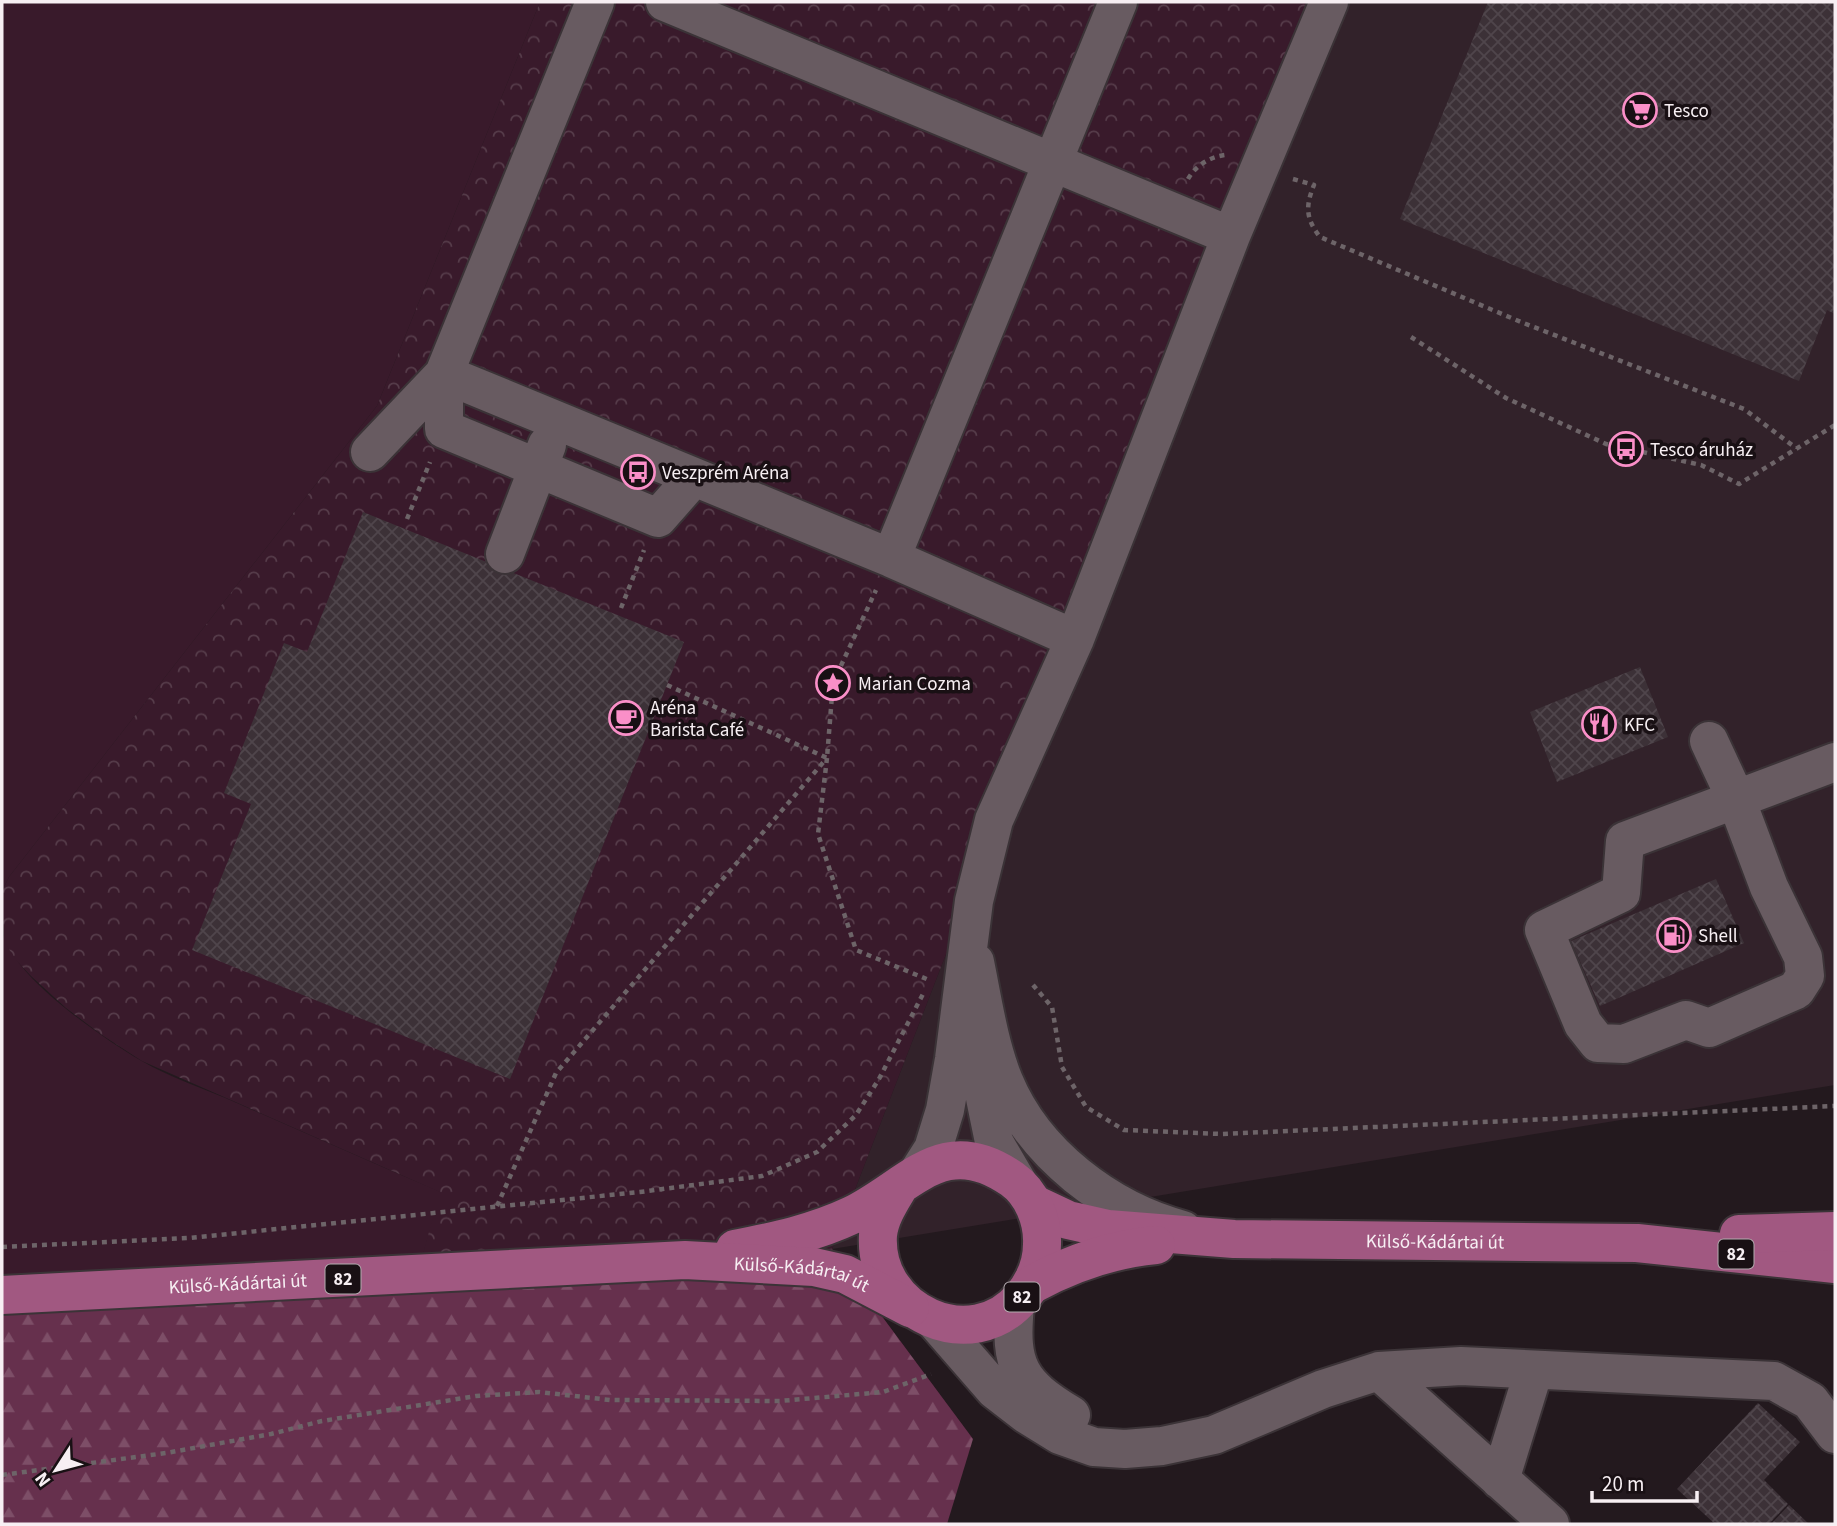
<svg xmlns="http://www.w3.org/2000/svg" width="1837" height="1526" viewBox="0 0 1837 1526" font-family="'Source Sans 3',sans-serif">
	<style>
		.built { fill: #32222a }
		.green { fill: #391a2b }
		.forest { fill: url(#forest-firs) }
		.park { fill: url(#park-crowns) }
		.building { fill: url(#building-cross-hatch) }
		.lines { fill: none; stroke-linecap: round; stroke-linejoin: round }
		.minor-casing { stroke: #3b3337; stroke-width: 42 }
		.major-casing { stroke: #3b3337; stroke-width: 42 }
		.path { stroke: #6d6468; stroke-width: 4.5; stroke-dasharray: 5 5; stroke-linecap: butt }
		.minor { stroke: #685b61; stroke-width: 38 }
		.major { stroke: #a15881; stroke-width: 38 }
		.labels { text-anchor: middle; stroke-width: 7; stroke-linejoin: round; paint-order: stroke }
		.shield { fill: #191014; stroke: #b4acb0; stroke-width: 2 }
		.shield-label { font-size: 18px; font-weight: bold; fill: #f7eff3 }
		.poi-label { font-size: 19px; fill: #f7eff3; stroke: #191014; text-anchor: start }
		.street-label { font-size: 19px; fill: #f7eff3; stroke: #191014 }
	</style>
	<defs>
		<pattern id="forest-firs" width="22" height="20" patternUnits="userSpaceOnUse" patternTransform="scale(1.75)"><rect width="22" height="20" fill="#66304d"/><path d="M5 1l3.5 6h-7zM16 11l3.5 6h-7z" fill="#7d4e67"/></pattern>
		<pattern id="park-crowns" width="20" height="18" patternUnits="userSpaceOnUse" patternTransform="scale(1.75)"><rect width="20" height="18" fill="#391a2b"/><path d="M2 6a3 3 0 1 1 6 0M12 15a3 3 0 1 1 6 0" fill="none" stroke="#563c4a"/></pattern>
		<pattern id="building-cross-hatch" width="8" height="8" patternUnits="userSpaceOnUse" patternTransform="scale(1.75)"><rect width="8" height="8" fill="#3c3137"/><path d="M0 0l8 8M0 8l8-8" fill="none" stroke="#4f454b"/></pattern>
	</defs>
	<rect width="100%" height="100%" fill="#23191e"/>
	<path class="built" d="M1314,2h521v1083l-1003,164z"/>
	<path class="green" d="M2,2h538l-163,404 -368,471 -7,14z
		M2,932c11,45 99,105 138,128 29,17 65,29 97,43 68,30 136,60 204,89l-21,73 412,-16 141,190 -971,85z"/>
	<path class="forest" d="M832,1249l141,190 -26,85h-945v-232l467,-29z"/>
	<path class="park" d="M540,2h774l-482,1247 -363,14 -52,12 23,-83 -298,-131 -40,-26 -36,-27 -35,-32 -16,-17 -11,-18 -2,-50 7,-14 368,-471z"/>
	<path class="building" d="M1488,2h347v312l-8,-4 -28,71 -399,-162z
		M363,512l321,130 -174,437 -318,-129 59,-146 -27,-11 60,-150 23,9z
		M1640,667l28,70 -111,45 -27,-70z
		M1716,879l28,64 -144,63 -29,-65z
		M1758,1403l42,39 -36,38 24,24 -19,20h-54l-38,-35z
		M1789,1505l20,19h-38z"/>
	<g class="lines">
		<g class="minor-casing">
			<path id="minor" d="M595,2l-151,372 447,184 184,81
				M665,2l566,234
				M444,374v55l214,89 36,-41
				M370,452l74,-78
				M505,554l42,-109
				M891,558l227,-556
				M1709,741l27,58 33,88 34,70 2,19 -9,14 -87,38 -23,-8 -62,24 -26,-1 -15,-19 -39,-94 77,-37 4,-52 210,-79
				M975,962c8,39 14,82 29,119 30,73 104,129 179,149
				M981,1053l4,45 9,44 24,41
				M919,1171l14,-22 12,-39 9,-51 20,-158 20,-81 81,-181 156,-403 98,-234
				M1015,1306c-6,60 4,78 56,109
				M935,1321l60,69 31,24 34,21 34,12 31,2 37,-3 52,-11 109,-46 56,-18 82,-5 313,15 36,20 25,33
				M1379,1371l171,153
				M1500,1480l34,-110"/>
		</g>
		<g class="major-casing">
			<g id="major">
				<path id="s1" d="M1034,1204l34,16 40,9 126,10 403,4 198,21"/>
				<path d="M1739,1234l96,-3"/>
				<path d="M735,1249c40,-8 79,-16 117,-34 59,-29 91,-84 160,-36 20,14 31,41 30,65 0,20 -7,37 -20,53 -50,60 -149,15 -144,-62 2,-18 12,-33 21,-48"/>
				<path d="M1033,1284c37,-20 80,-35 123,-39"/>
				<path id="s2" d="M2,1295l683,-35 129,7 31,7 65,34"/>
			</g>
		</g>
		<path class="path" d="M1188,179c8,-14 22,-22 37,-24
			M1293,179l21,6c-9,22 -8,34 6,52l201,85 223,87 52,39
			M1411,337l95,61 100,46 95,21 38,19 96,-59
			M407,519l23,-57
			M621,608l23,-58
			M667,685l160,73 6,-75 43,-93
			M827,758l-9,76 38,116 73,30
			M1033,985l19,22 10,60 24,40 38,23 98,4 613,-28
			M497,1206l59,-133 271,-315
			M2,1247l187,-9 451,-46 122,-16 55,-24 39,-37 23,-36 45,-87
			M2,1475l164,-22 105,-19 51,-13 154,-25 63,-4 71,8 170,1 103,-9 48,-18"/>
		<use href="#minor" class="minor"/>
		<use href="#major" class="major"/>
	</g>
	<defs>
		<g id="supermarket-ring" transform="scale(1.75)"><circle r="9.5" fill="#191014" stroke="#fa8fc8" stroke-width="1.5"/><path d="M-6-5.5h2.5l.6 2H6L4.5 2H-2.5L-4.4-4H-6ZM-1.5 3.2a1.3 1.3 0 1 0 .1 0ZM3 3.2a1.3 1.3 0 1 0 .1 0Z" fill="#fa8fc8"/></g>
		<g id="bus-ring" transform="scale(1.75)"><circle r="9.5" fill="#191014" stroke="#fa8fc8" stroke-width="1.5"/><path d="M-5-6H5V4H4V6H2V4H-2V6H-4V4H-5ZM-3.5-4V0h7V-4ZM-3.5 1.2v1.5H-2V1.2ZM2 1.2v1.5H3.5V1.2Z" fill="#fa8fc8"/></g>
		<g id="sight-ring" transform="scale(1.75)"><circle r="9.5" fill="#191014" stroke="#fa8fc8" stroke-width="1.5"/><path d="M0-6L1.8-2.2L6-1.7L2.9 1.2L3.7 5.4L0 3.3L-3.7 5.4L-2.9 1.2L-6-1.7L-1.8-2.2Z" fill="#fa8fc8"/></g>
		<g id="cafe-ring" transform="scale(1.75)"><circle r="9.5" fill="#191014" stroke="#fa8fc8" stroke-width="1.5"/><path d="M-5.5-4.5H6V0H3Q3 3.5 0 3.5H-2.5Q-5.5 3.5-5.5 0ZM3-3.2v2h1.7v-2ZM-6 4.5H4V6H-6Z" fill="#fa8fc8"/></g>
		<g id="restaurant-ring" transform="scale(1.75)"><circle r="9.5" fill="#191014" stroke="#fa8fc8" stroke-width="1.5"/><path d="M-5-6h1v4h1v-4h1v4h1v-4h1v5L-1.5 .5V6h-2V.5L-5-1ZM5-6V6H3V1.5H1.5Q1.5-4 5-6Z" fill="#fa8fc8"/></g>
		<g id="fuel-ring" transform="scale(1.75)"><circle r="9.5" fill="#191014" stroke="#fa8fc8" stroke-width="1.5"/><path d="M-5.5-6h7V0h2V4h1.3V-2.5L3-4.5l.8-.8L6-3V5H2.5V1h-1V6h-7ZM-4.2-4.7v3.2H.2V-4.7Z" fill="#fa8fc8"/></g>
	</defs>
	<g fill-rule="evenodd">
		<use href="#supermarket-ring" x="1640" y="110"/>
		<use href="#bus-ring" x="1626" y="449"/>
		<use href="#bus-ring" x="638" y="472"/>
		<use href="#sight-ring" x="833" y="683"/>
		<use href="#cafe-ring" x="626" y="718"/>
		<use href="#restaurant-ring" x="1599" y="724"/>
		<use href="#fuel-ring" x="1674" y="935"/>
	</g>
	<g class="labels">
		<g class="shield">
			<rect x="1718.5" y="1239.5" width="35" height="29" rx="5"/>
			<rect x="325.5" y="1264.5" width="35" height="29" rx="5"/>
			<rect x="1004.5" y="1282.5" width="35" height="29" rx="5"/>
		</g>
		<g class="shield-label">
			<text x="1736" y="1260">82</text>
			<text x="343" y="1285">82</text>
			<text x="1022" y="1303">82</text>
		</g>
		<g class="poi-label">
			<text x="1664" y="117">Tesco</text>
			<text x="1650" y="456">Tesco áruház</text>
			<text x="662" y="479">Veszprém Aréna</text>
			<text x="858" y="690">Marian Cozma</text>
			<text x="650" y="714">Aréna<tspan x="650" dy="22">Barista Café</tspan></text>
			<text x="1624" y="731">KFC</text>
			<text x="1698" y="942">Shell</text>
		</g>
		<g class="street-label">
			<text dy="7" stroke="none"><textPath href="#s1" startOffset="406">Külső-Kádártai út</textPath></text>
			<text dy="7" stroke="none"><textPath href="#s2" startOffset="802">Külső-Kádártai út</textPath></text>
			<text dy="7" stroke="none"><textPath href="#s2" startOffset="236">Külső-Kádártai út</textPath></text>
		</g>
	</g>
	<rect width="1837" height="1526" fill="none" stroke="#f7eff3" stroke-width="7"/>
	<g transform="translate(56 1470) rotate(234)" stroke="#191014" stroke-width="5" paint-order="stroke">
	<path d="M0-5L12 26L0 18L-12 26Z" fill="#f7eff3"/>
	<text y="-10" font-size="19" font-weight="bold" text-anchor="middle" fill="#f7eff3">N</text>
	</g>
	<path d="M1592 1491v10h105v-10" fill="none" stroke="#f7eff3" stroke-width="3.5"/>
	<text x="1602" y="1491" font-size="21" fill="#f7eff3" stroke="#191014" stroke-width="5" paint-order="stroke">20 m</text>
</svg>
